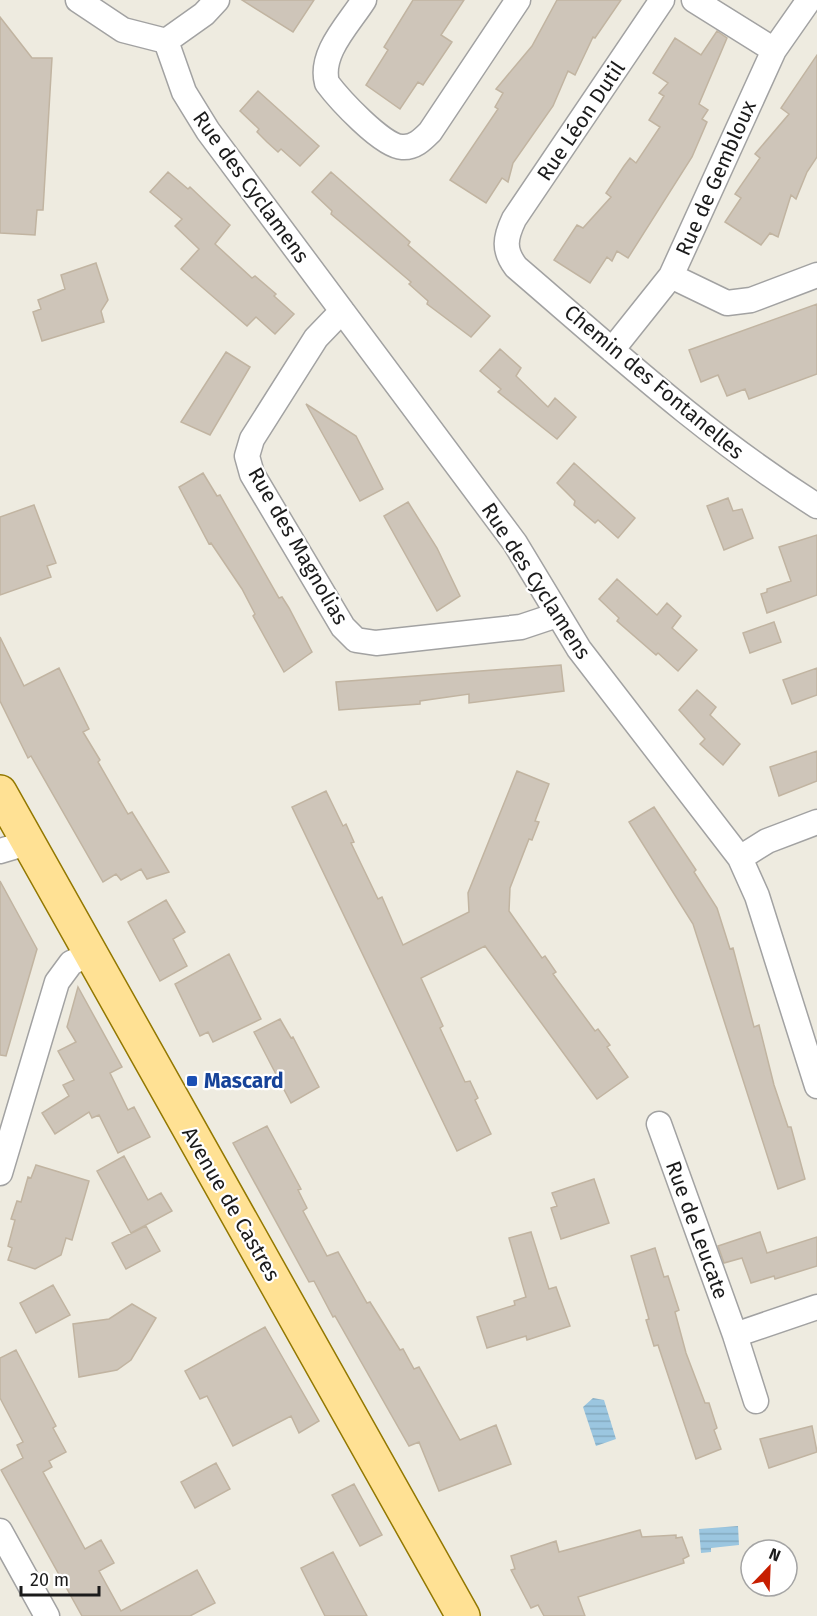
<svg xmlns="http://www.w3.org/2000/svg" width="817" height="1616" viewBox="0 0 817 1616" font-family="'Fira Sans',sans-serif">
	<style>
		.water { fill: url(#water-rules) }
		.building { fill: #cec5b9; stroke: #c1b4a1; stroke-width: 1.5 }
		.lines { fill: none; stroke-linecap: round; stroke-linejoin: round }
		.minor-casing { stroke: #a2a2a2; stroke-width: 27 }
		.primary-casing { stroke: #937800; stroke-width: 36 }
		.minor { stroke: #fff; stroke-width: 24 }
		.primary { stroke: #ffe194; stroke-width: 33 }
		.transit-dot { fill: #1a4fb4; stroke: #fff; stroke-width: 2 }
		.labels { text-anchor: middle; stroke-width: 4.5; stroke-linejoin: round; paint-order: stroke }
		.street-label { font-size: 21px; fill: #1b1b1b; stroke: #fff }
		.transit-label { font-size: 21px; font-weight: bold; fill: #164399; stroke: #fff; text-anchor: start }
	</style>
	<defs>
		<pattern id="water-rules" width="6" height="5" patternUnits="userSpaceOnUse" patternTransform="scale(1.5)"><rect width="6" height="5" fill="#9bc6e0"/><path d="M0 2.5h6" fill="none" stroke="#85aac0"/></pattern>
	</defs>
	<rect width="100%" height="100%" fill="#eeebe0"/>
	<path class="water" d="M593,1398l11,2 12,39 -20,7 -13,-39z
		M738,1526l1,19 -28,3v4l-10,1 -2,-24z"/>
	<path class="building" d="M242,0h72l-21,32z
		M413,0h51l-23,35 11,7 -29,43 -5,-3 -18,27 -34,-24 22,-35 -4,-3z
		M557,0h64l-26,38 -2,-1 -18,38 -7,-4 -15,35 -40,57 -5,19 -6,-4 -16,25 -36,-23 48,-71 -3,-2 8,-14 -7,-4 36,-43z
		M0,17l32,41h20l-9,152h-6l-2,25 -35,-2z
		M717,31l10,7 -28,66 9,6 -6,9 5,3 -15,35 -64,101 -11,-7 -5,10 -5,-4 -17,26 -36,-23 23,-35 6,3 28,-31 -5,-4 18,-27 6,-8 6,5 24,-36 -11,-7 15,-24 -5,-3 9,-10 -15,-10 22,-35 26,17z
		M817,55v102l-10,15 -11,27 -5,-4 -13,42 -8,-4 -9,12 -36,-23 16,-24 -6,-4 25,-36 -5,-4 34,-40 -8,-6z
		M258,91l61,55 -19,20 -19,-17 -3,3 -11,-10 -10,-10 2,-3 -19,-18z
		M168,172l20,17 2,-2 40,38 -15,19 37,34 3,-2 21,18 -2,2 20,18 -19,20 -19,-17 -9,9 -66,-57 18,-20 -24,-23 7,-7 -32,-27z
		M331,172l79,70 -2,3 82,71 -19,21 -44,-33 1,-3 -19,-17 2,-2 -80,-68 1,-3 -20,-19z
		M96,263l12,37 -7,11 3,11 -62,19 -9,-29 8,-3 -3,-9 27,-11 -4,-14z
		M817,304v70l-68,25 -4,-10 -18,7 -9,-21 -17,7 -12,-32z
		M500,349l21,19 -5,8 32,31 7,-9 21,19 -19,22 -59,-47 3,-3 -21,-18z
		M226,352l24,15 -40,68 -29,-13z
		M306,404l50,32 27,53 -23,12z
		M574,463l61,55 -17,20 -20,-18 -3,3 -21,-18 1,-4 -18,-18z
		M203,473l14,23 3,-1 59,103 3,-1 7,11 23,44 -28,20 -31,-56 2,-2 -13,-25 -31,-46 -2,1 -30,-57z
		M728,498l5,13 9,-2 11,29 -29,12 -17,-44z
		M408,502l29,46 23,48 -23,15 -53,-95z
		M34,505l22,58 -9,3 4,11 -51,18v-78z
		M817,535v60l-50,18 -6,-19 6,-2v-3l24,-8 -12,-34z
		M617,579l40,36 10,-12 14,13 -9,12 25,22 -19,21 -20,-18 -2,2 -39,-34 2,-3 -20,-19z
		M774,622l7,20 -31,11 -7,-20z
		M0,637l24,49 35,-18 30,61 -6,3 17,28 -2,2 30,52 4,-2 37,60 -22,7 -6,-10 -20,11 -5,-6 -13,8 -72,-126 -3,2 -28,-57z
		M561,665l3,26 -95,12v-9l-49,7v3l-81,6 -3,-28z
		M817,668v27l-25,9 -9,-24z
		M697,690l19,17 -6,8 30,29 -17,21 -23,-21 5,-5 -26,-29z
		M817,751v30l-38,15 -9,-29z
		M517,771l32,13 -14,37 4,1 -7,18 -3,-1 -19,49 -1,23 33,47 3,-2 11,16 -3,2 42,57 3,-2 12,16 -3,2 21,30 -31,22 -112,-153 -64,32 22,48 -3,2 25,54 5,-1 8,17 -3,2 16,34 -34,17 -165,-344 34,-16 17,35 3,-2 8,18 -3,1 27,56 4,-2 21,48 66,-33 -1,-19z
		M654,807l42,63 -2,2 23,36 13,41 3,-1 21,79 5,-2 15,60 14,42h3l14,52 -27,10 -85,-265 -64,-102z
		M0,881l37,68 -31,107 -6,-1z
		M166,900l19,32 -12,7 14,27 -27,15 -32,-59z
		M229,954l32,65 -48,23 -5,-10 -8,4 -25,-52z
		M78,987l44,80 -12,6 18,37 6,-3 16,30 -32,16 -19,-38 -7,3 -3,-6 -34,22 -13,-21 27,-17 -6,-11 11,-5 -16,-29 18,-9 -9,-15z
		M280,1019l11,19 2,-1 26,50 -28,16 -37,-71z
		M267,1126l34,63 -3,1 9,18 -4,3 24,45 11,-4 29,51 3,-1 30,48 3,-1 11,20 5,-2 41,73 36,-15 15,39 -72,27 -20,-49 -10,4 -74,-130 -2,1 -19,-36 -5,1 -76,-139z
		M124,1156l24,44 13,-7 11,18 -41,22 -34,-62z
		M36,1165l53,16 -17,59 -6,-2 -5,17 -26,14 -27,-9 4,-12 -4,-2 7,-26 -4,-1 6,-18 4,1 7,-25 3,1z
		M594,1179l15,44 -48,16 -10,-31 6,-2 -5,-13z
		M146,1226l14,25 -34,18 -14,-26z
		M531,1232l18,57 7,-2 14,39 -43,14 -1,-4 -39,12 -10,-31 38,-12 -1,-4 12,-4 -17,-59z
		M760,1232l7,21 50,-16v29l-42,13 -1,-3 -23,7 -9,-25 -18,5 -6,-17z
		M655,1248l9,29 4,-1 11,34 -4,2 11,41 19,50h4l8,25 -3,2 7,19 -25,10 -38,-114 -4,1 -8,-26 3,-1 -18,-63z
		M53,1285l17,30 -34,18 -16,-30z
		M132,1304l24,14 -25,42 -14,10 -38,7 -6,-53 36,-5z
		M265,1327l54,94 -20,12 -8,-17 -58,30 -26,-50 -7,3 -15,-28z
		M16,1350l40,76 -3,2 13,24 -17,9 3,6 -9,5 42,77 16,-9 13,23 -15,8 22,40 76,-41 18,33 -25,13h-108l-81,-146 22,-12 -6,-13 6,-3 -23,-44v-40z
		M812,1426l5,26 -48,16 -9,-29z
		M216,1463l14,26 -35,19 -14,-26z
		M354,1484l28,51 -22,11 -28,-51z
		M640,1530l2,7 34,-2v3l6,-1 7,19 -6,3 1,4 -106,34 7,19h-41l-6,-11 -7,3 -20,-38 4,-1 -4,-13 45,-15 3,11z
		M333,1552l34,64h-42l-24,-48z"/>
	<g class="lines">
		<g class="minor-casing">
			<path id="minor" d="M78,0l45,30 43,11
				M364,0c-15,24 -45,53 -37,83 12,16 55,63 75,64 12,1 20,-7 28,-15l88,-132
				M662,0l-148,219c-9,19 -11,31 2,48 99,85 190,169 301,239
				M694,0l80,50
				M166,41l18,51 24,39 307,412 64,106 161,209 17,38 60,190
				M166,41l38,-27 13,-14
				M671,276l56,27 24,-3 66,-25
				M342,311l-26,27 -64,101 -5,17 5,18 91,153 13,13 20,3 145,-16 36,-12
				M612,350l59,-74 103,-226 35,-50
				M0,851l27,-8
				M740,858l27,-17 50,-19
				M659,1124l76,211 21,66
				M0,1173l57,-191 14,-19 20,-10
				M735,1335l82,-28
				M0,1531l47,85"/>
		</g>
		<g class="primary-casing">
			<path id="primary" d="M0,792l463,824"/>
		</g>
		<use href="#minor" class="minor"/>
		<use href="#primary" class="primary"/>
	</g>
	<rect class="transit-dot" x="186" y="1075" width="12" height="12" rx="3"/>
	<g class="labels">
		<g class="street-label">
			<text transform="translate(581 121) rotate(-56)" y="7">Rue Léon Dutil</text>
			<text transform="translate(716 178) rotate(-66)" y="7">Rue de Gembloux</text>
			<text transform="translate(251 187) rotate(54)" y="7">Rue des Cyclamens</text>
			<text transform="translate(654 382) rotate(40)" y="7">Chemin des Fontanelles</text>
			<text transform="translate(298 546) rotate(60)" y="7">Rue des Magnolias</text>
			<text transform="translate(536 581) rotate(57)" y="7">Rue des Cyclamens</text>
			<text transform="translate(231 1204) rotate(60)" y="7">Avenue de Castres</text>
			<text transform="translate(697 1230) rotate(70)" y="7">Rue de Leucate</text>
		</g>
		<g class="transit-label">
			<text x="204" y="1088">Mascard</text>
		</g>
	</g>
	<g transform="translate(769 1568) rotate(23)"><circle r="28" fill="#ffffff" stroke="#a4a4a4" stroke-width="1.5"/>
	<path d="M0-4.5L10 22L0 15L-10 22Z" fill="#c71e00"/>
	<text y="-9" font-size="16" font-weight="bold" text-anchor="middle" fill="#1b1b1b">N</text>
	</g>
	<path d="M21 1586v9h78v-9" fill="none" stroke="#1b1b1b" stroke-width="3"/>
	<text x="30" y="1586" font-size="18" fill="#1b1b1b" stroke="#ffffff" stroke-width="4.5" paint-order="stroke">20 m</text>
</svg>
